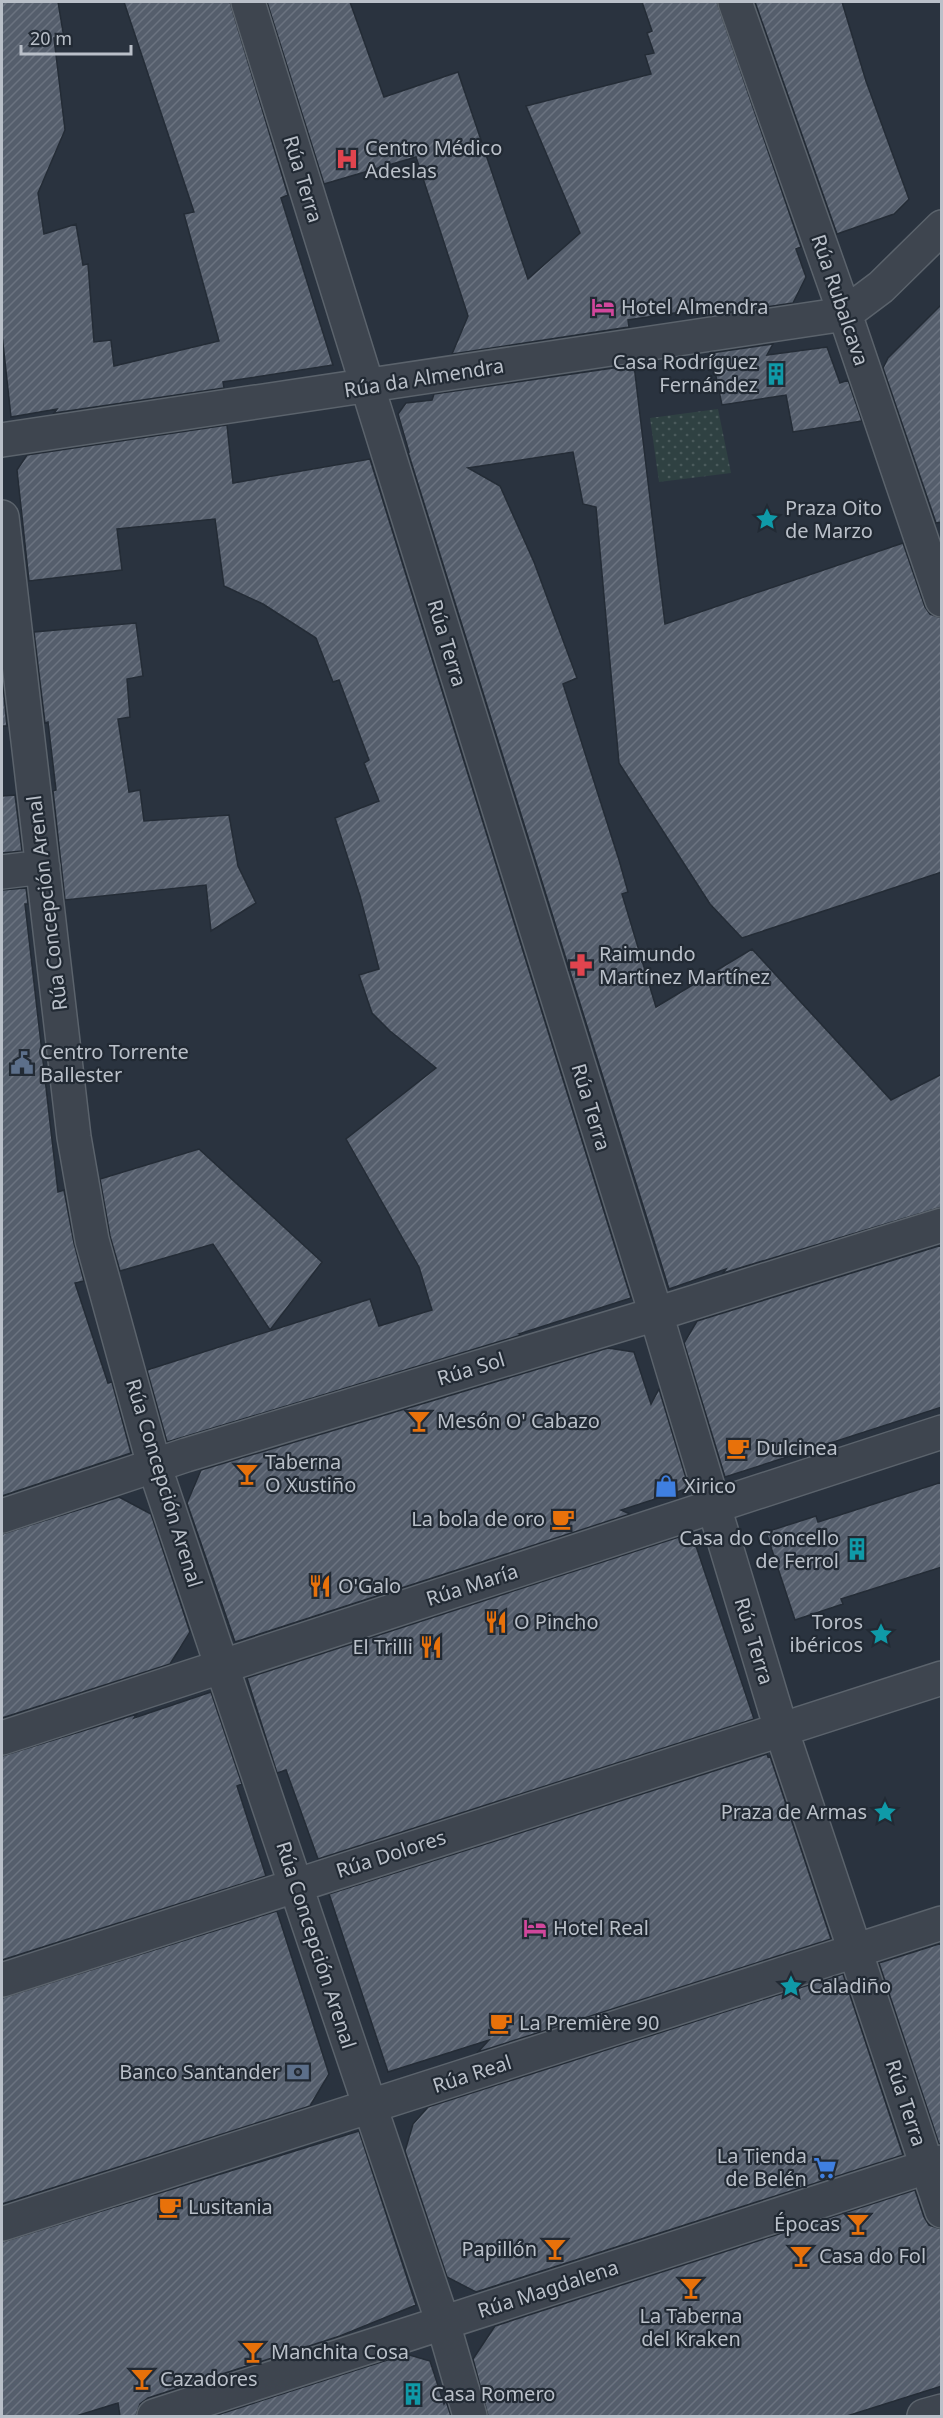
<svg xmlns="http://www.w3.org/2000/svg" width="943" height="2418" viewBox="0 0 943 2418" font-family="'Noto Sans',sans-serif">
	<style>
		.grass { fill: url(#grass-dots) }
		.building { fill: url(#building-hatch); stroke: #242c36; stroke-width: 1.5 }
		.lines { fill: none; stroke-linecap: round; stroke-linejoin: round }
		.minor-casing { stroke: #5b636c; stroke-width: 36 }
		.minor { stroke: #3e454f; stroke-width: 33 }
		.labels { text-anchor: middle; stroke-width: 4.5; stroke-linejoin: round; paint-order: stroke }
		.poi-label { font-size: 20px; fill: #bac0c9; stroke: #222a34; text-anchor: start }
		.street-label { font-size: 20px; fill: #bac0c9; stroke: #222a34 }
	</style>
	<defs>
		<pattern id="grass-dots" width="8" height="8" patternUnits="userSpaceOnUse" patternTransform="scale(1.5)"><rect width="8" height="8" fill="#2f4142"/><path d="M2 2h.1M6 6h.1" fill="none" stroke="#4b5b5c" stroke-width="1.8" stroke-linecap="round"/></pattern>
		<pattern id="building-hatch" width="6" height="6" patternUnits="userSpaceOnUse" patternTransform="scale(1.5)"><rect width="6" height="6" fill="#555e6c"/><path d="M-1 1l2-2M0 6l6-6M5 7l2-2" fill="none" stroke="#6b7380"/></pattern>
	</defs>
	<rect width="100%" height="100%" fill="#2a333f"/>
	<path class="grass" d="M718,409l13,64 -72,9 -9,-64z"/>
	<path class="building" d="M2,2h56l6,36h-10l11,92 -27,63 6,41 32,-10 7,41 5,-1 6,78 17,-2 3,26 105,-25 -35,-127 10,-2 -70,-210h106l58,193 -7,3 52,167 -110,17 1,6 -170,25 3,-4 -46,8 -9,-83z
		M267,2h83l34,95 74,-25 70,207 52,-46 -54,-127 125,-32 -6,-19 9,-2 -7,-20 5,-2 -10,-29h75l84,245 -5,2 10,28 -13,26 -90,13 -2,-7 -73,11 1,7 -177,27 16,-38 -52,-159 -92,27z
		M755,2h87l24,79 43,118 -15,15 -57,20z
		M942,304v218l-6,1 -53,-155 5,-10z
		M773,344l-6,11 60,-8 13,36 8,-3 14,41 -69,11 -7,-37 -64,10 -11,-52z
		M634,365l31,259 238,-81 22,64 5,7 12,4v254l-200,66 -32,-34 -91,-141 -23,-256 -13,-3 -10,-52 -105,16 32,18 34,76 43,116 -14,6 56,176 9,32 -6,2 34,113 96,-58 139,151 51,-26v133l-219,66 3,-4 -57,20 -261,-837h1l-11,-38 8,-11 26,-3 2,-6z
		M227,425l6,58 137,-24 261,839 -112,36 2,1 -354,107 -20,-72 223,-71 9,27 53,-16 -13,-43 -73,-128 90,-71 -46,-37 -18,-18 -13,-38 20,-6 -19,-73 -25,-78 44,-17 -15,-38 5,-3 -30,-80 -6,2 -17,-44 -53,-34 -39,-18 -9,-67 -98,10 5,41 -93,11 -12,-111 10,-15z
		M136,623l7,53 -16,3 3,38 -12,2 11,73 11,-2 4,31 85,-6 9,51 18,37 -45,28 -5,-46 -141,15 -12,-109 3,-1 -8,-68 -3,1 -11,-91z
		M2,675l5,51h-5z
		M15,795l7,56 -20,2v-57z
		M26,888l2,16h-3l33,288 6,-2 10,53 10,38 -9,2 33,100 4,-1 19,71 -129,43v-606z
		M199,1149l123,113 -52,68 -57,-86 -93,27 -10,-35 -10,-57z
		M942,1245v162l-217,70 -41,-134 13,-22z
		M608,1348l26,4 17,52 8,-15 30,99 -68,22 9,4 -395,128 -48,-139 14,-33z
		M942,1482v85l-101,32 2,5 -48,16 -29,-88 50,-16 2,6z
		M119,1497l32,17 39,118 -20,32 -168,54v-184z
		M679,1537l17,9 58,173 -436,140 -32,-89 -9,3 -30,-95z
		M211,1692l31,92 -5,2 29,90 -264,84v-204l135,-42 -3,4z
		M767,1754l1,3 2,-1 61,183 -353,113 11,-12 -101,32 -59,-178z
		M277,1911l52,163 -19,32 -308,98v-206z
		M942,1943v201h-3l-60,-181z
		M843,1974l60,181 -427,137 -29,-15 -42,-126 8,-27 15,-17z
		M359,2131l57,174 -76,31 -192,62 -8,6 -4,12h-16l-2,-13 -42,13h-74v-174z
		M915,2190l9,27 5,8 13,4v157l-95,30h-359l-15,-57 22,-33z
		M406,2354l24,7 14,43 2,-3 5,15h-237z"/>
	<g class="lines">
		<g class="minor-casing">
			<path id="minor" d="M248,2l408,1312 125,415 161,482
				M735,2l110,312 97,286
				M2,440l843,-126 36,-27 61,-60
				M2,517l72,620 18,103 62,225 289,858 27,93
				M2,872l41,-5
				M2,1516l184,-61 470,-141 286,-89
				M2,1738l940,-306
				M2,1980l940,-302
				M2,2224l940,-301
				M154,2416l788,-254
				M924,2416l18,-5"/>
		</g>
		<use href="#minor" class="minor"/>
	</g>
	<defs>
		<g id="hospital-bare" transform="scale(1.8)"><path d="M-5-5h3v3.5h4V-5h3V5h-3V1.5h-4V5h-3Z" fill="#e0444e" stroke="#222a34" stroke-width="2.5" paint-order="stroke"/></g>
		<g id="hotel-bare" transform="scale(1.8)"><path d="M-6-4.5h1.5V1H6V5H4.5V3h-9V5H-6ZM-4 0a1.8 1.8 0 1 1 3.6 0ZM.5 0V-2.5h3Q6-2.5 6 0Z" fill="#d1479c" stroke="#222a34" stroke-width="2.5" paint-order="stroke"/></g>
		<g id="building-bare" transform="scale(1.8)"><path d="M-4-6H4V6H1V3H-1V6H-4ZM-2.5-4.3h1.7v1.8h-1.7ZM.8-4.3h1.7v1.8H.8ZM-2.5-1h1.7V.8h-1.7ZM.8-1h1.7V.8H.8Z" fill="#0f9aa8" stroke="#222a34" stroke-width="2.5" paint-order="stroke"/></g>
		<g id="sight-bare" transform="scale(1.8)"><path d="M0-6L1.8-2.2L6-1.7L2.9 1.2L3.7 5.4L0 3.3L-3.7 5.4L-2.9 1.2L-6-1.7L-1.8-2.2Z" fill="#0f9aa8" stroke="#222a34" stroke-width="2.5" paint-order="stroke"/></g>
		<g id="pharmacy-bare" transform="scale(1.8)"><path d="M-2-6h4v4h4v4h-4v4h-4v-4h-4v-4h4Z" fill="#e0444e" stroke="#222a34" stroke-width="2.5" paint-order="stroke"/></g>
		<g id="civic-bare" transform="scale(1.8)"><path d="M-.6-6.5H3V-4.5H.6V-3L4-1V1h2V6H-6V1h2V-1L-.6-3ZM-1.2 2.5V6h2.4V2.5Z" fill="#5c6f8a" stroke="#222a34" stroke-width="2.5" paint-order="stroke"/></g>
		<g id="bar-bare" transform="scale(1.8)"><path d="M-6-5H6L.8 .8V4.5H3.5V6h-7V4.5H-.8V.8Z" fill="#e8710a" stroke="#222a34" stroke-width="2.5" paint-order="stroke"/></g>
		<g id="cafe-bare" transform="scale(1.8)"><path d="M-5.5-4.5H6V0H3Q3 3.5 0 3.5H-2.5Q-5.5 3.5-5.5 0ZM3-3.2v2h1.7v-2ZM-6 4.5H4V6H-6Z" fill="#e8710a" stroke="#222a34" stroke-width="2.5" paint-order="stroke"/></g>
		<g id="shop-bare" transform="scale(1.8)"><path d="M-5-2.5h2.3a2.7 3.5 0 0 1 5.4 0H5L5.5 6h-11ZM-1.5-2.5h3a1.5 2.3 0 0 0-3 0Z" fill="#3f7fe0" stroke="#222a34" stroke-width="2.5" paint-order="stroke"/></g>
		<g id="restaurant-bare" transform="scale(1.8)"><path d="M-5-6h1v4h1v-4h1v4h1v-4h1v5L-1.5 .5V6h-2V.5L-5-1ZM5-6V6H3V1.5H1.5Q1.5-4 5-6Z" fill="#e8710a" stroke="#222a34" stroke-width="2.5" paint-order="stroke"/></g>
		<g id="bank-bare" transform="scale(1.8)"><path d="M-6-4H6V4H-6ZM0-2.3a2.3 2.3 0 1 0 0 4.6a2.3 2.3 0 1 0 0-4.6Z" fill="#5c6f8a" stroke="#222a34" stroke-width="2.5" paint-order="stroke"/></g>
		<g id="supermarket-bare" transform="scale(1.8)"><path d="M-6-5.5h2.5l.6 2H6L4.5 2H-2.5L-4.4-4H-6ZM-1.5 3.2a1.3 1.3 0 1 0 .1 0ZM3 3.2a1.3 1.3 0 1 0 .1 0Z" fill="#3f7fe0" stroke="#222a34" stroke-width="2.5" paint-order="stroke"/></g>
	</defs>
	<g fill-rule="evenodd">
		<use href="#hospital-bare" x="347" y="159"/>
		<use href="#hotel-bare" x="603" y="307"/>
		<use href="#building-bare" x="776" y="374"/>
		<use href="#sight-bare" x="767" y="519"/>
		<use href="#pharmacy-bare" x="581" y="965"/>
		<use href="#civic-bare" x="22" y="1063"/>
		<use href="#bar-bare" x="419" y="1421"/>
		<use href="#cafe-bare" x="738" y="1448"/>
		<use href="#bar-bare" x="247" y="1474"/>
		<use href="#shop-bare" x="666" y="1486"/>
		<use href="#cafe-bare" x="563" y="1519"/>
		<use href="#building-bare" x="857" y="1549"/>
		<use href="#restaurant-bare" x="320" y="1586"/>
		<use href="#restaurant-bare" x="496" y="1622"/>
		<use href="#sight-bare" x="881" y="1634"/>
		<use href="#restaurant-bare" x="431" y="1647"/>
		<use href="#sight-bare" x="885" y="1812"/>
		<use href="#hotel-bare" x="535" y="1928"/>
		<use href="#sight-bare" x="791" y="1986"/>
		<use href="#cafe-bare" x="501" y="2023"/>
		<use href="#bank-bare" x="298" y="2072"/>
		<use href="#supermarket-bare" x="825" y="2168"/>
		<use href="#cafe-bare" x="170" y="2207"/>
		<use href="#bar-bare" x="858" y="2224"/>
		<use href="#bar-bare" x="555" y="2249"/>
		<use href="#bar-bare" x="801" y="2256"/>
		<use href="#bar-bare" x="691" y="2288"/>
		<use href="#bar-bare" x="253" y="2352"/>
		<use href="#bar-bare" x="142" y="2379"/>
		<use href="#building-bare" x="413" y="2394"/>
	</g>
	<g class="labels">
		<g class="poi-label">
			<text x="365" y="155">Centro Médico<tspan x="365" dy="23">Adeslas</tspan></text>
			<text x="621" y="314">Hotel Almendra</text>
			<text x="758" y="369" text-anchor="end">Casa Rodríguez<tspan x="758" dy="23">Fernández</tspan></text>
			<text x="785" y="515">Praza Oito<tspan x="785" dy="23">de Marzo</tspan></text>
			<text x="599" y="961">Raimundo<tspan x="599" dy="23">Martínez Martínez</tspan></text>
			<text x="40" y="1059">Centro Torrente<tspan x="40" dy="23">Ballester</tspan></text>
			<text x="437" y="1428">Mesón O' Cabazo</text>
			<text x="756" y="1455">Dulcinea</text>
			<text x="265" y="1469">Taberna<tspan x="265" dy="23">O Xustiño</tspan></text>
			<text x="684" y="1493">Xirico</text>
			<text x="545" y="1526" text-anchor="end">La bola de oro</text>
			<text x="839" y="1545" text-anchor="end">Casa do Concello<tspan x="839" dy="23">de Ferrol</tspan></text>
			<text x="338" y="1593">O'Galo</text>
			<text x="514" y="1629">O Pincho</text>
			<text x="863" y="1629" text-anchor="end">Toros<tspan x="863" dy="23">ibéricos</tspan></text>
			<text x="413" y="1654" text-anchor="end">El Trilli</text>
			<text x="867" y="1819" text-anchor="end">Praza de Armas</text>
			<text x="553" y="1935">Hotel Real</text>
			<text x="809" y="1993">Caladiño</text>
			<text x="519" y="2030">La Première 90</text>
			<text x="280" y="2079" text-anchor="end">Banco Santander</text>
			<text x="807" y="2163" text-anchor="end">La Tienda<tspan x="807" dy="23">de Belén</tspan></text>
			<text x="188" y="2214">Lusitania</text>
			<text x="840" y="2231" text-anchor="end">Épocas</text>
			<text x="537" y="2256" text-anchor="end">Papillón</text>
			<text x="819" y="2263">Casa do Fol</text>
			<text x="691" y="2323" text-anchor="middle">La Taberna<tspan x="691" dy="23">del Kraken</tspan></text>
			<text x="271" y="2359">Manchita Cosa</text>
			<text x="160" y="2386">Cazadores</text>
			<text x="431" y="2401">Casa Romero</text>
		</g>
		<g class="street-label">
			<text transform="translate(303 179) rotate(73)" y="7">Rúa Terra</text>
			<text transform="translate(840 300) rotate(71)" y="7">Rúa Rubalcava</text>
			<text transform="translate(424 378) rotate(-9)" y="7">Rúa da Almendra</text>
			<text transform="translate(447 643) rotate(73)" y="7">Rúa Terra</text>
			<text transform="translate(47 903) rotate(-97)" y="7">Rúa Concepción Arenal</text>
			<text transform="translate(591 1107) rotate(73)" y="7">Rúa Terra</text>
			<text transform="translate(471 1369) rotate(-17)" y="7">Rúa Sol</text>
			<text transform="translate(164 1483) rotate(73)" y="7">Rúa Concepción Arenal</text>
			<text transform="translate(472 1585) rotate(-18)" y="7">Rúa María</text>
			<text transform="translate(754 1641) rotate(73)" y="7">Rúa Terra</text>
			<text transform="translate(391 1854) rotate(-18)" y="7">Rúa Dolores</text>
			<text transform="translate(316 1945) rotate(72)" y="7">Rúa Concepción Arenal</text>
			<text transform="translate(472 2074) rotate(-18)" y="7">Rúa Real</text>
			<text transform="translate(906 2103) rotate(72)" y="7">Rúa Terra</text>
			<text transform="translate(548 2289) rotate(-18)" y="7">Rúa Magdalena</text>
		</g>
	</g>
	<rect width="943" height="2418" fill="none" stroke="#bac0c9" stroke-width="6"/>
	<path d="M21 45v9h110v-9" fill="none" stroke="#bac0c9" stroke-width="3"/>
	<text x="30" y="45" font-size="18" fill="#bac0c9" stroke="#222a34" stroke-width="4.5" paint-order="stroke">20 m</text>
</svg>
